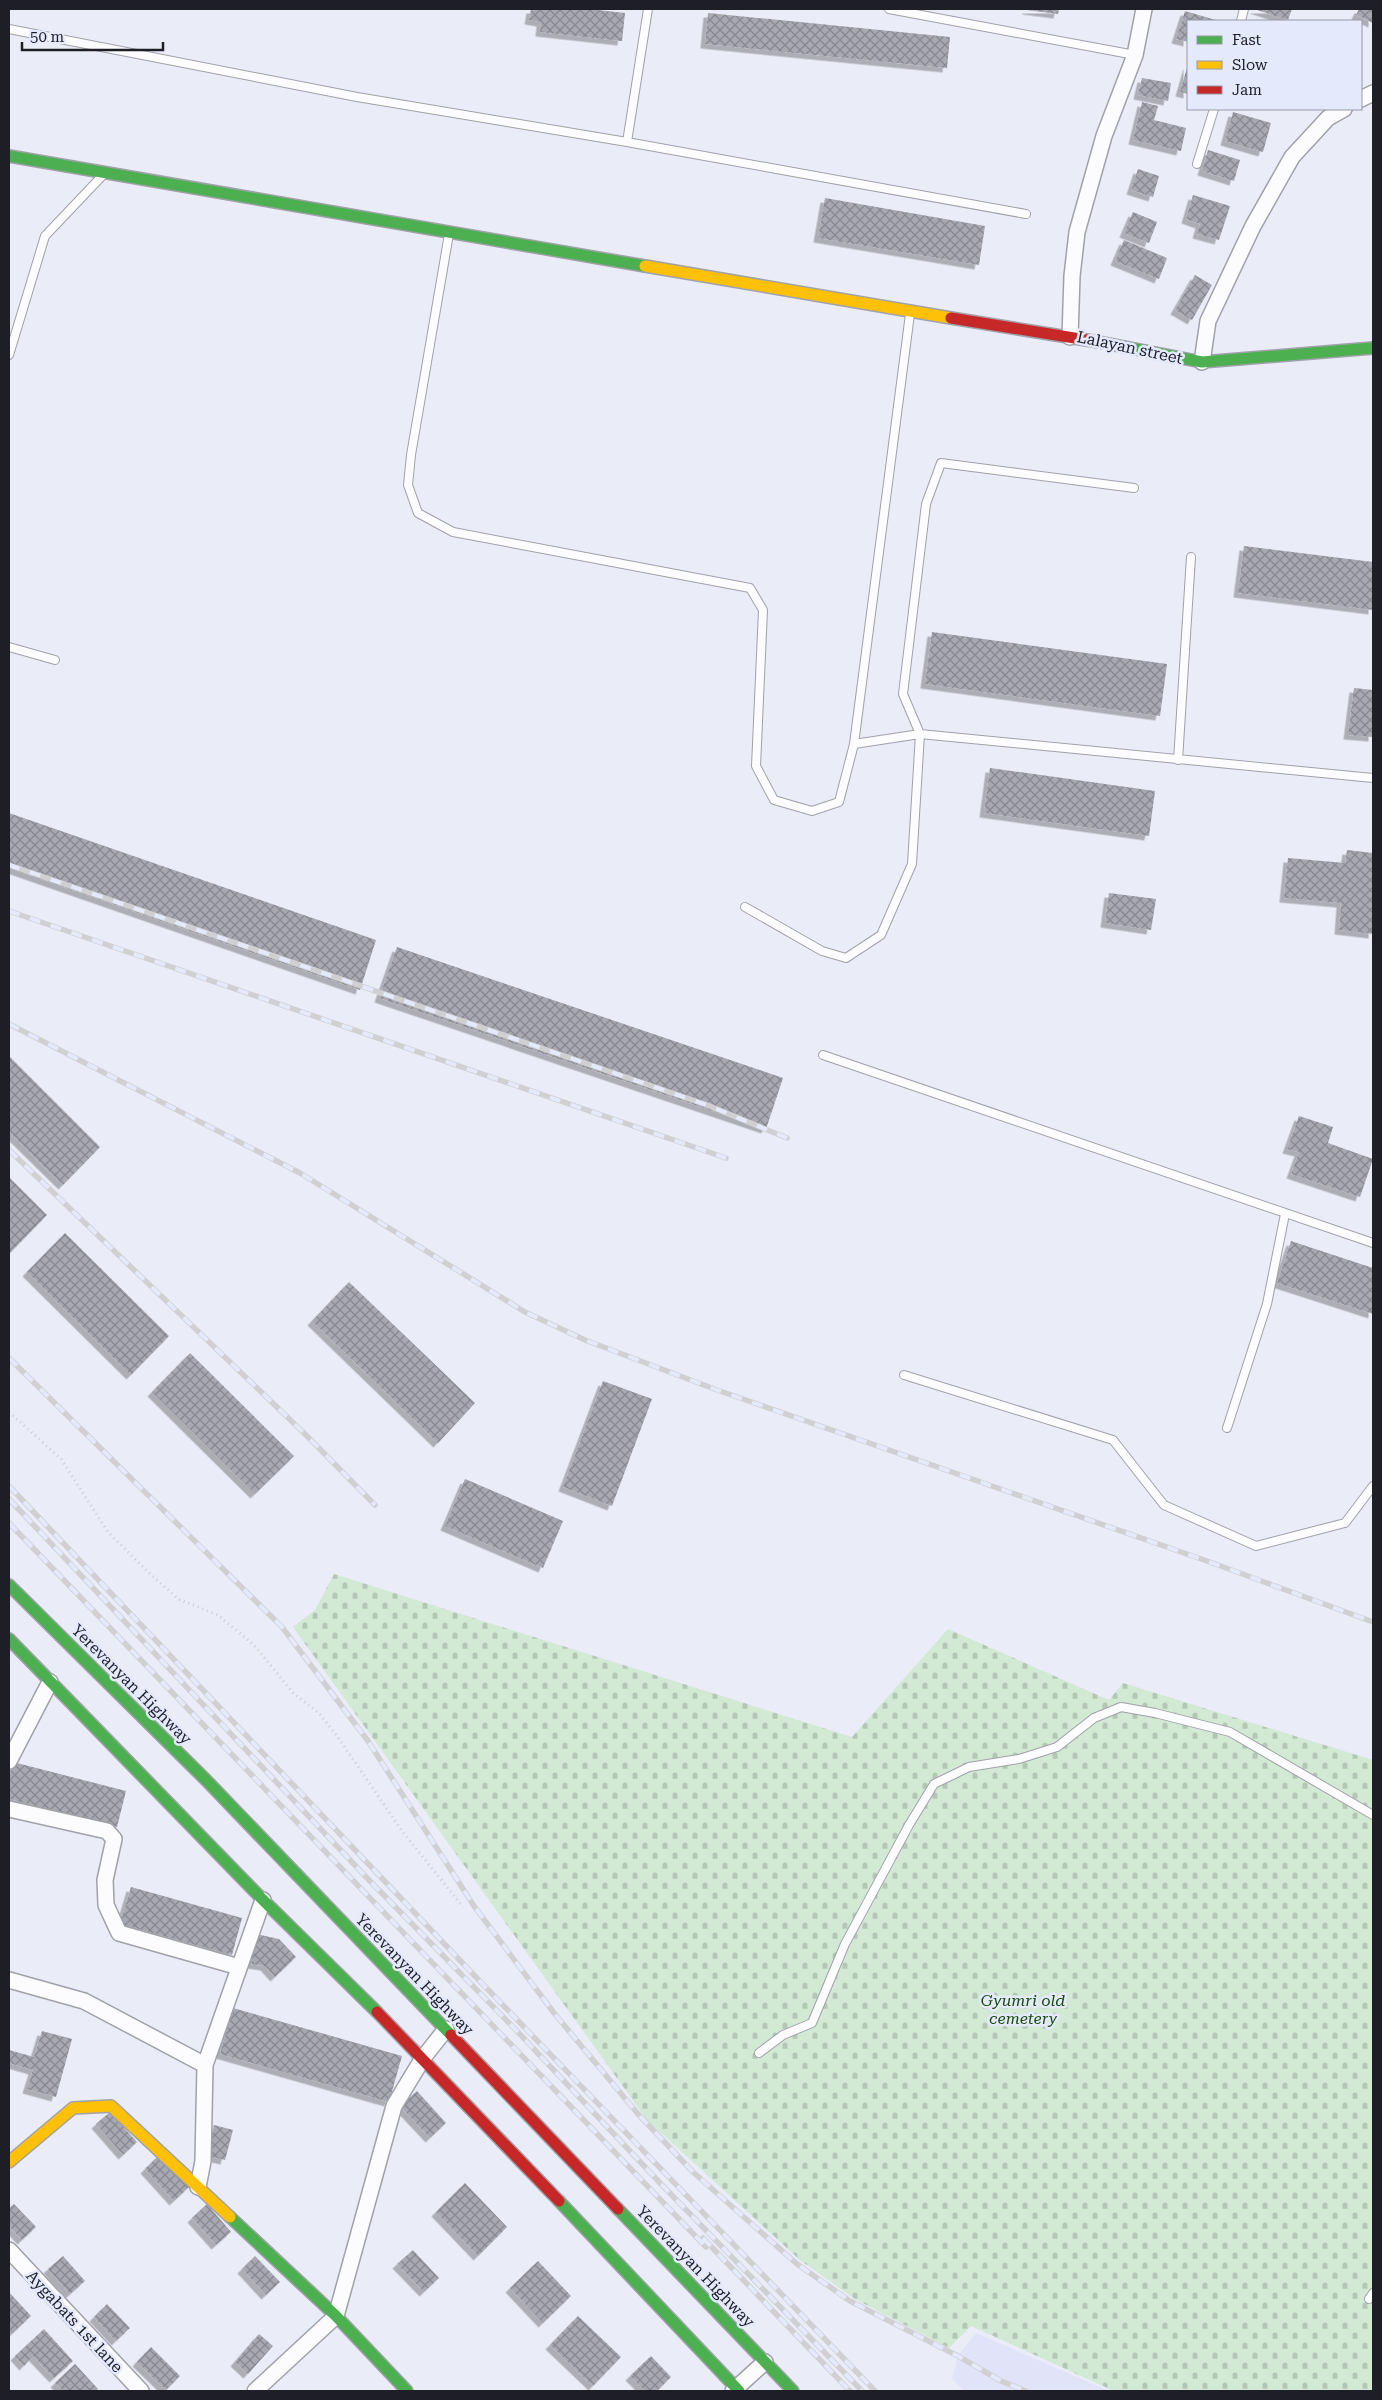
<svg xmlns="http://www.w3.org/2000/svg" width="1382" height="2400" viewBox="0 0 1382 2400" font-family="'Roboto Serif',serif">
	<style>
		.built { fill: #e1e4f8 }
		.cemetery { fill: url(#cemetery-stones) }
		.building { fill: url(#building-cross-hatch); filter: url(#shadow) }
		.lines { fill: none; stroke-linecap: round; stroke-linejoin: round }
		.lane-casing { stroke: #a0a1a9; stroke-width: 10 }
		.street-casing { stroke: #a0a1a9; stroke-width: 18 }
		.fast-casing { stroke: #a0a1a9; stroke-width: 14 }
		.slow-casing { stroke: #a0a1a9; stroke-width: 14 }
		.jam-casing { stroke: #a0a1a9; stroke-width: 14 }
		.path { stroke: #cdcdd0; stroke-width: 3; stroke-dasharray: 1 4; stroke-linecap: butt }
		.lane { stroke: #fcfcfe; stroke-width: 8 }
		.street { stroke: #fcfcfe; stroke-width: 15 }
		.fast { stroke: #4caf50; stroke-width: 11 }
		.slow { stroke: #ffc107; stroke-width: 11 }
		.jam { stroke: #c62828; stroke-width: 11 }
		.rail-casing { stroke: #d0d0d3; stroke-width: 5.5 }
		.rail { stroke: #e5e9fc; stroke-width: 4; stroke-dasharray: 11; stroke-linecap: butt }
		.labels { text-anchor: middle; stroke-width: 5; stroke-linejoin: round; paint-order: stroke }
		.street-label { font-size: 16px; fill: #1e1f26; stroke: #e5e9fc }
		.park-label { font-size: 16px; font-style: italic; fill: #174d08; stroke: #e5e9fc }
	</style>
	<defs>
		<pattern id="cemetery-stones" width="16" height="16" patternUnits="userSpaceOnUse" patternTransform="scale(1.25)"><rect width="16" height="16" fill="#d2e9d4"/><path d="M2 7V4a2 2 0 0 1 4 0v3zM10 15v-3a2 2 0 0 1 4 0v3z" fill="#b4c7b6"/></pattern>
		<pattern id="building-cross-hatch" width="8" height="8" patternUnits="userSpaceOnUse" patternTransform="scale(1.25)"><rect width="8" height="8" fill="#a7a8b1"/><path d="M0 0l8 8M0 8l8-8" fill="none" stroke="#878890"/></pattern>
		<filter id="shadow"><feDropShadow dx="-4.5" dy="4.5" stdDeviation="0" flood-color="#0004"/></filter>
	</defs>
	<rect width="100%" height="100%" fill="#eaecf7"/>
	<path class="built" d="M976,2333l133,58h-145l-12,-12 6,-23z"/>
	<path class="cemetery" d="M334,1574l518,163 96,-108 161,71 14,-17 250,77v631h-259l-143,-65 -22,22 -94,-49 -55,-39 -153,-140 -354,-493 22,-17z"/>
	<path class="building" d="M531,9h57l37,4 -3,28 -82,-9 1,-10 -12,-2z
		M1027,9h32l-1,5 -31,-4z
		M1254,9h38l-4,11z
		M1359,9h14v14l-17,-8z
		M1185,11l34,10h-31v21l-12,-3z
		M708,13l242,24 -3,31 -242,-24z
		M1188,64v30l-8,-2z
		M1142,78l29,5 -3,18 -30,-6z
		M1142,102l16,4 -4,14 32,8 -5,23 -48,-11z
		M1233,112l38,11 -8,29 -38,-11z
		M1208,150l32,10 -6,21 -32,-10z
		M1138,169l21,7 -6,21 -22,-7z
		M1193,195l37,11 -11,34 -22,-6 3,-10 -14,-5z
		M825,198l160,28 -6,39 -161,-27z
		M1133,212l24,10 -8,21 -25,-10z
		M1124,240l43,18 -8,21 -44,-18z
		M1195,275l17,10 -20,35 -17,-10z
		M1244,546l129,16v48l-135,-17z
		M932,632l235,32 -7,52 -235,-32z
		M1354,688l19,2v47l-25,-2z
		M990,768l165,23 -6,45 -165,-23z
		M9,813l367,127 -16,50 -351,-122z
		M1347,850l26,3v81l-34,-4 2,-27 -57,-5 4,-40 57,5z
		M1109,893l47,6 -5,31 -46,-7z
		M397,947l386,131 -17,51 -387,-131z
		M9,1056l91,91 -37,38 -54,-53z
		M1299,1116l34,11 -5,16 45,16 -13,38 -69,-23 8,-22 -12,-3z
		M9,1177l38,38 -38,39z
		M65,1233l104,103 -38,39 -104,-103z
		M1291,1241l82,27v46l-96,-31z
		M349,1282l126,121 -37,40 -126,-122z
		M190,1353l104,103 -39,38 -103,-102z
		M603,1381l49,18 -40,107 -49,-19z
		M465,1479l98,42 -20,47 -98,-42z
		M13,1762l113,29 -9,36 -108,-28v-21z
		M131,1887l111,31 -10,37 -112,-31z
		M256,1934l23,5 17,18 -21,20 -10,-11 -14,-2z
		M233,2008l169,48 -13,46 -169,-48z
		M42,2031l30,8 -16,58 -29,-8 6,-19 -24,-7v-13l25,7z
		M417,2091l29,32 -16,15 -30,-32z
		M110,2112l27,30 -14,13 -27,-31z
		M214,2125l19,5 -8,30 -18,-4z
		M159,2155l30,32 -15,14 -29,-32z
		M465,2183l42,44 -29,29 -42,-44z
		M14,2204l22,23 -14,13 -13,-14v-18z
		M207,2204l24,28 -15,13 -24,-27z
		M413,2250l26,28 -15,14 -27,-28z
		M63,2256l22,25 -15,13 -22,-25z
		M255,2256l25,26 -14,13 -24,-26z
		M538,2261l33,35 -28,27 -33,-35z
		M9,2292l22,24 -18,17 -4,-4z
		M107,2304l23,24 -14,13 -22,-24z
		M578,2316l43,41 -28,29 -43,-41z
		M44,2329l29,32 -19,17 -21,-22 -9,10 -9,-10z
		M259,2334l14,12 -25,28 -13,-12z
		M151,2347l29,29 -14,14 -29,-28z
		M651,2356l20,21 -14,14h-12l-15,-15z
		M75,2364l23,25 -2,2h-33l-8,-8z"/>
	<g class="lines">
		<g class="lane-casing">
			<path id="lane" d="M889,9l246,46
				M1241,21l3,-12
				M9,29l348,68 270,45 399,72
				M627,142l21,-133
				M1197,164l17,-55
				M449,234l-38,221 -3,30 10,28 35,19 297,56 13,22 -7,156 18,34 38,11 27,-9 15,-58
				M910,314l-56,430 66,-10 453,44
				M9,355l36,-119 58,-61
				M9,647l46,13
				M1178,760l13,-203
				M745,907l77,44 24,7 35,-23 31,-71 8,-130 -17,-40 23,-190 15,-41 193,25
				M823,1055l550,188
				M904,1375l209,65 51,65 92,41 89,-23 28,-37
				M1227,1428l40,-124 18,-90
				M759,2053l24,-18 29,-12 33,-79 64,-119 25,-41 35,-17 50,-8 38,-12 37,-29 27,-11 34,6 75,19 143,83
				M1369,2299l4,-6"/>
		</g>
		<g class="street-casing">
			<path id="street" d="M1361,99l12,-6
				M1070,337l2,-61 5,-44 27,-96 31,-81 9,-46
				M1202,362l6,-41 45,-95 39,-69 36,-39 16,-9
				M9,1761l41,-79
				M9,1809l98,22 7,8 -9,41 1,25 13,28 120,34
				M9,1980l75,21 121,64
				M198,2187l5,-26 2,-96 58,-165
				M9,2250l132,141
				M255,2391l81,-75 58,-210 29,-48 23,-29
				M733,2391l32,-29"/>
		</g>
		<g class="fast-casing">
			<path id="fast" d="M9,156l636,110
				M1099,342l103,20 171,-14
				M9,1585l197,195 245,255
				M9,1639l254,261 114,112
				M559,2201l180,190
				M618,2209l175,182
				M230,2217l106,99 71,75"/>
		</g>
		<g class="slow-casing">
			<path id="slow" d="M645,266l306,52
				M9,2162l64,-54 38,-2 119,111"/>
		</g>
		<g class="jam-casing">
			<path id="jam" d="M951,318l148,24
				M377,2012l182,189
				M451,2035l167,174"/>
		</g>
		<path class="path" d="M9,1412l52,47 47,73 38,38 32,29 40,16 36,30 40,49 25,19 18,23 65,95 61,76"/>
		<use href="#lane" class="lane"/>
		<use href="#street" class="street"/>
		<use href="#fast" class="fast"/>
		<use href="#slow" class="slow"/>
		<use href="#jam" class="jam"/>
		<g class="rail-casing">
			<path id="rail" d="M9,865l698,240 80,33
				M9,911l717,247
				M9,1024l291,149 225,139 60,28 132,50 490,171 166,61
				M9,1150l296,284 70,71
				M9,1358l273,269 86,114 106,165 80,107 84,101 55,58 104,92 53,37 108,55 43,25 25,10
				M9,1486l464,488 402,417
				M9,1499l359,380 148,151 145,154 201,207
				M9,1523l697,724
				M703,2238l147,153"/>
		</g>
		<use href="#rail" class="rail"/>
	</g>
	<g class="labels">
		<g class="street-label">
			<text transform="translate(1130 347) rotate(12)" y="6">Lalayan street</text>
			<text transform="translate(132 1684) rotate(45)" y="6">Yerevanyan Highway</text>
			<text transform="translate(415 1974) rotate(46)" y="6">Yerevanyan Highway</text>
			<text transform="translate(696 2266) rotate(46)" y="6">Yerevanyan Highway</text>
			<text transform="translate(75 2321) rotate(47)" y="6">Aygabats 1st lane</text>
		</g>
		<g class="park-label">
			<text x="1023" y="2006">Gyumri old<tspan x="1023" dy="18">cemetery</tspan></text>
		</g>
	</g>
	<rect width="1382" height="2400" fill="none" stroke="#1e1f26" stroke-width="20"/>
	<rect x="1187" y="20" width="175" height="90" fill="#e5e9fc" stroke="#9598a6"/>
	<rect x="1197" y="36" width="25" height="8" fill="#4caf50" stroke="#9598a6"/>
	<text x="1232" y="45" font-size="15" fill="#1e1f26">Fast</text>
	<rect x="1197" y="61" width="25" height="8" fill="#ffc107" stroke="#9598a6"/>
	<text x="1232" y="70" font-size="15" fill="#1e1f26">Slow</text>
	<rect x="1197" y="86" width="25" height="8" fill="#c62828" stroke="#9598a6"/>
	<text x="1232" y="95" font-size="15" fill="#1e1f26">Jam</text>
	<path d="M22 42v8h141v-8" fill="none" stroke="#1e1f26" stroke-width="2.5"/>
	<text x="30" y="42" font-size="15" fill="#1e1f26" stroke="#e5e9fc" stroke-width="4" paint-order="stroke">50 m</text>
</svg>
